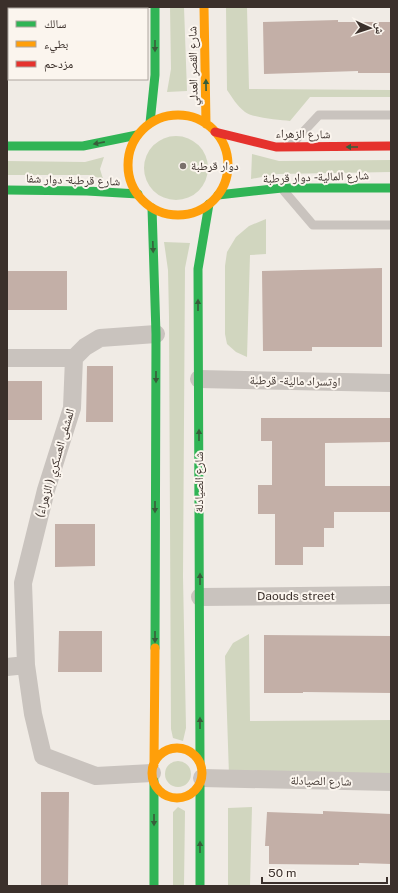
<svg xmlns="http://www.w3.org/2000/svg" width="398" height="893" viewBox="0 0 398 893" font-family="'Public Sans','Noto Naskh Arabic',sans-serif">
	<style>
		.green { fill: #d1d6bf }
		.building { fill: #c3afa7 }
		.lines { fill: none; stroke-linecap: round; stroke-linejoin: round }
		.lane { stroke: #c9c3be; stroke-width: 9 }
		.street { stroke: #c9c3be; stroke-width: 18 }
		.fast { stroke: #30b455; stroke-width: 9 }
		.slow { stroke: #ff9f0a; stroke-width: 9 }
		.jam { stroke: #e5322d; stroke-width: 9 }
		.oneway { fill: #375e3a }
		.poi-dot { fill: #7a716c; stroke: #fbf5ee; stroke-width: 1.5 }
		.labels { text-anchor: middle; stroke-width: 4; stroke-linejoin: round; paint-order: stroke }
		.street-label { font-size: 12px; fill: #3b302b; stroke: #fbf5ee }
		.poi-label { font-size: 12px; fill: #3b302b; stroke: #fbf5ee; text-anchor: start }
	</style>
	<rect width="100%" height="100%" fill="#f0ebe5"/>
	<path class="green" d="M170,7h14l3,84 -20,1 4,-23z
		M226,7h21l2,82 142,1v7h-81l-20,24c-11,-1 -37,-3 -45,-9 -8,-6 -13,-15 -18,-22z
		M144 168a32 32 0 1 1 64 0a32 32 0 1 1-64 0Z
		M252,154l27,7 112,-1v12l-113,2 -27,5z
		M104,157l-4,12 3,10 -14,-4h-82v-14l78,1z
		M266,219v35l-16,1 -3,102 -11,-5 -9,-8 -2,-10v-68l2,-14 9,-15 13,-11z
		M164,242l26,1 -5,25 -2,309 3,151 -3,13 -10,-3 -2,-9 -2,-412 -1,-47z
		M249,634l1,87 141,-1v53l-162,2 -4,-119 8,-13z
		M165 774a13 13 0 1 1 26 0a13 13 0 1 1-26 0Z
		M178,807l7,4 -1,75h-11v-74z
		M252,807l-2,79h-22v-78z"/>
	<path class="building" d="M338,20v2h53v51h-33v-2l-94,3 -1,-52z
		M382,268v79h-70v4h-49l-1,-80z
		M7,271h60v39h-60z
		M87,366h26v56h-27z
		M7,381h35v39h-35z
		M261,418h130v24l-66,1v43h66v26h-57v16h-10v19h-21v18h-28v-51h-17v-29h14v-44h-11z
		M55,524h40v42l-40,1z
		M59,631h43v41h-44z
		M264,635l127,1v57l-88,-1v1h-39z
		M41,792h28l-1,94h-27z
		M323,811l68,3v50l-32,-1v2l-90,-1v-18h-4l2,-34 56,2z"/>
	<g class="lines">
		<path class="lane" d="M291,145l28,-30h72
			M284,191l29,34h78"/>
		<path class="street" d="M7,358h67
			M199,379l192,4
			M200,597l191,-2
			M26,665l7,49 10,42 53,20 56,-3
			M7,667l19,-2 -3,-82 23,-93 26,-82 2,-50 11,-11 15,-9 56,-4
			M202,778l189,4"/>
		<path class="fast" d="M150,123l5,-48v-68
			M7,146h76l54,-11
			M7,190l80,1 51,3
			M218,195l64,-7h109
			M152,208l4,126 -1,314
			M200,762l-2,-493 11,-65
			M154,781v105
			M200,786v100"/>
		<path class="slow" d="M204,7l2,117
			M128 165a50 50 0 1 1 100 0a50 50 0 1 1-100 0Z
			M152 773a25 25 0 1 1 50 0a25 25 0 1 1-50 0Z
			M154,765l1,-117"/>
		<path class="jam" d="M215,132l61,15 115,-1"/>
	</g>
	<defs><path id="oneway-solid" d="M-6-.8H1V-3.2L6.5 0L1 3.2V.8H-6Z"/></defs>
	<g class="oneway">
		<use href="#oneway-solid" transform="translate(155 46) rotate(90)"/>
		<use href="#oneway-solid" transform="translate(206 85) rotate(-91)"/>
		<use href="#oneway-solid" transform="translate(99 143) rotate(169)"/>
		<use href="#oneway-solid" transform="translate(352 147) rotate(180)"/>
		<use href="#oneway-solid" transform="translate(153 247) rotate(88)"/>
		<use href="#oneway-solid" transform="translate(198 305) rotate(-90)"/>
		<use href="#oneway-solid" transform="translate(156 377) rotate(90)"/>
		<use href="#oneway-solid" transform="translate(199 435) rotate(-90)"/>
		<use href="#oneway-solid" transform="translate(155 507) rotate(90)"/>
		<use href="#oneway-solid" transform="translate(200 579) rotate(-90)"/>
		<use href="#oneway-solid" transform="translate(155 637) rotate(90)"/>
		<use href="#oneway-solid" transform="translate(200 723) rotate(-90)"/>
		<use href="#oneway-solid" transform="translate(154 820) rotate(90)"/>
		<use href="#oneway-solid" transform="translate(200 847) rotate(-90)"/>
	</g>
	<circle class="poi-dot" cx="183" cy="166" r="4"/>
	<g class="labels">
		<g class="street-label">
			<text transform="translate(193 66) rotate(-91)" y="4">شارع القصر العدلي</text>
			<text transform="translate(303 134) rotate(1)" y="4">شارع الزهراء</text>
			<text transform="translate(316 177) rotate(-2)" y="4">شارع المالية - دوار قرطبة</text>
			<text transform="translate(73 180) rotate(2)" y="4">شارع قرطبة- دوار شفا</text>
			<text transform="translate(295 381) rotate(1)" y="4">اوتسراد مالية - قرطبة</text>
			<text transform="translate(55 463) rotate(-74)" y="4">المشفى العسكري ( الزهراء)</text>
			<text transform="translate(199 482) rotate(-90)" y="4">شارع الصيادلة</text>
			<text x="296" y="600">Daouds street</text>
			<text transform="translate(321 781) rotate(1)" y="4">شارع الصيادلة</text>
		</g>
		<g class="poi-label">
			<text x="191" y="170">دوار قرطبة</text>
		</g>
	</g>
	<rect width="398" height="893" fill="none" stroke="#3b302b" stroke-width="16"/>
	<rect x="8" y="8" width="140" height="72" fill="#fbf5ee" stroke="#aea6a0"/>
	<rect x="16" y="21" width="20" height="6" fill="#30b455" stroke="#aea6a0"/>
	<text x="44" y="28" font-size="12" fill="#3b302b">سالك</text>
	<rect x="16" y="41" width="20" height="6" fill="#ff9f0a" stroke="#aea6a0"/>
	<text x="44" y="48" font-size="12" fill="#3b302b">بطيء</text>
	<rect x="16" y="61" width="20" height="6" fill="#e5322d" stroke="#aea6a0"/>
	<text x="44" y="68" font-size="12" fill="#3b302b">مزدحم</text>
	<g transform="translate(370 28) rotate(93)" stroke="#fbf5ee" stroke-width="3" paint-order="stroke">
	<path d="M0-3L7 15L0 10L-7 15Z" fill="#3b302b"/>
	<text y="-6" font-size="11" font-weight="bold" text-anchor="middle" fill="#3b302b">ش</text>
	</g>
	<path d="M262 877v6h125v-6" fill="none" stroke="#3b302b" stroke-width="2"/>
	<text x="268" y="877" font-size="12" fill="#3b302b" stroke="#fbf5ee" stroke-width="3" paint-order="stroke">50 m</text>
</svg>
